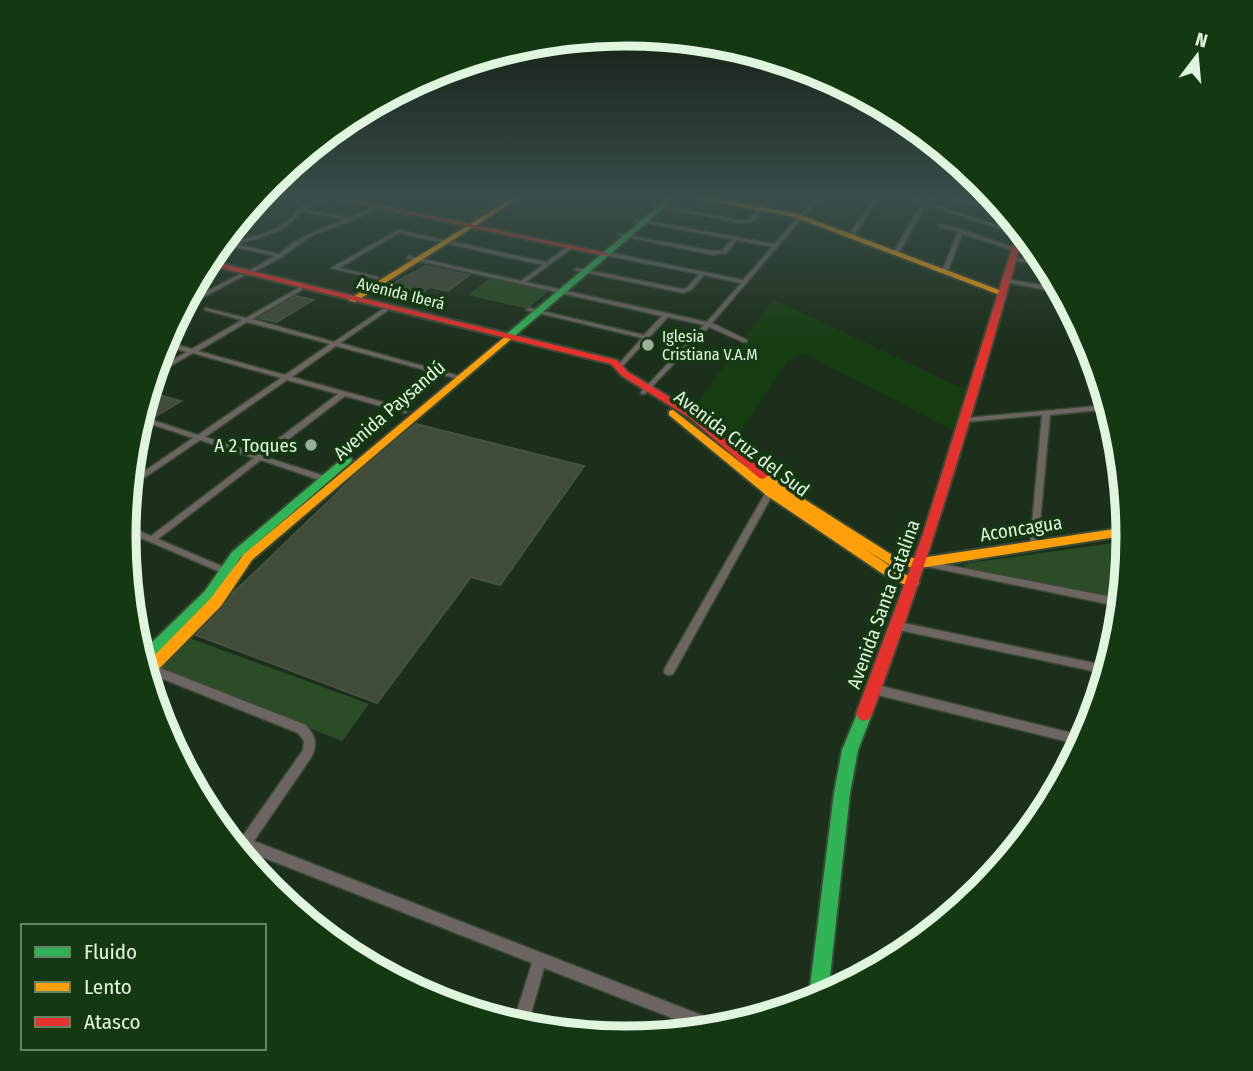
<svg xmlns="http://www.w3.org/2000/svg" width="1253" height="1071" viewBox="0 0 1253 1071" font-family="'Fira Sans Condensed',sans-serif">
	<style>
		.built { fill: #163d12 }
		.green { fill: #2a4d26 }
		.building { fill: #404c38; stroke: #47523f; stroke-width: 2 }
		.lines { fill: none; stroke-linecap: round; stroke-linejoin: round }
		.street-casing { stroke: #394937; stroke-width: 3 }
		.fast-casing { stroke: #394937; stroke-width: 4 }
		.slow-casing { stroke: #394937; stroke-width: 4 }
		.jam-casing { stroke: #394937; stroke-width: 4 }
		.street { fill: #6c6561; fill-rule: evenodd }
		.fast { fill: #30b455; fill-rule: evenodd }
		.slow { fill: #ff9f0a; fill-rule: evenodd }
		.jam { fill: #e5322d; fill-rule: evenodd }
		.poi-dot { fill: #9bb099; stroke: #143811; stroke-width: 2.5 }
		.labels { text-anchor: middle; stroke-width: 7; stroke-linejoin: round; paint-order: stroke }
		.far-street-label { font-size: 16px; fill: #e0f5dd; stroke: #143811 }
		.far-poi-label { font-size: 16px; fill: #e0f5dd; stroke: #143811; text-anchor: start }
		.street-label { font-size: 19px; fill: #e0f5dd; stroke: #143811 }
		.poi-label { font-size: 19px; fill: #e0f5dd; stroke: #143811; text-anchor: end }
		.rim { fill: none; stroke: #e0f5dd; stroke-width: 9 }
	</style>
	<rect width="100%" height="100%" fill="#1c2f1a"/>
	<path class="built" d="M773,299l195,92 -14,40 -150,-78 -16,8 -55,82 -41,-33z"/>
	<path class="green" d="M492,277l59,12 -23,20 -60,-14z
		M1128,541l-6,59 -153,-30 -6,-6z
		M189,638l180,66 -27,37 -183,-73z"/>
	<path class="building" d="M426,266l43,9 -21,16 -18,-4 -16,11 -32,-9z
		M296,296l17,4 -36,22 -18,-4z
		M159,395l22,6 -25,15 -14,-4 2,-8z
		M416,424l168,42 -84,119 -29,-8 -94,126 -181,-68 27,-27 10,-15 127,-122z"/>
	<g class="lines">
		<g class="street-casing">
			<path id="street" d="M326,195l4,1 -24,13 44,9 23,-12 4,1 -24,14 -30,10 -17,8 -24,18 -30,16 -5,-1 28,-16 -46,-10 -16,5 3,-4 11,-4 33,-8 18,-7 15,-12 6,-8zM302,211l43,9c-25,8 -47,17 -66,34l-44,-10c26,-6 50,-11 67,-33z
				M371,195h6l-18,9 -4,-1z
				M818,195h4l-110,128 35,17v2h-4l-34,-15 -64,67h-4v-2l63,-67 -36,-8 -48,52 -2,1 -3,-2 1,-1 26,-29 -116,-28 3,-2 115,27 18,-19 -256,-58 3,-2 112,25 22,-16 -144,-32 -60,35 39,9v2l-47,-11 67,-38 148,32 24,-17 3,2 -1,1 -46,34 181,40 34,-39 -37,-8 -13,15 -8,3 -109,-23 3,-2 106,21 4,-1 12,-14 -95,-19 -1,-1 3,-2 137,28 29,-33 -35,-7 -11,13 -13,2 -95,-20 2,-1 93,17h9l10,-12 -97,-18v-2h2l137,25z
				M877,195h4l-28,42h-4l-1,-1z
				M899,195h6l20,6 14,-6h10l59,18 3,3 -67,-20 -14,7 91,30 -4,1 -91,-29 -27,48 -5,1 -1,-1 29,-50z
				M256,199l8,2 -11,6h-4l8,-5 -3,-1z
				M655,204l86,17 9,-2 10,-12 4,1 -10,13 -13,2 -88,-17v-2z
				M938,224l25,6 55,19 -5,1 -51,-16 -14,37 -5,1 -1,-1 16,-39 -20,-6z
				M1018,236l12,3 2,3 -16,-3 -1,-1z
				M1012,257l36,6 1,3 -39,-6 -1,-1z
				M240,274l5,1 -60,32h-3l2,-4z
				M1006,279l56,10 1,4 -59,-11 -1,-1z
				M300,287l2,1v2l-50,29 82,23 49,-33h4v2l-47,32 119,33 1,1 -3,2 -2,-1 -119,-32 -44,31 116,32 1,2 -4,2 -60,-17 -80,61 63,20 1,2 -1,2h-6l-61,-21 -103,79 75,32 2,2 -2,2h-6l-102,-44v-6l26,11 103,-78 -54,-18 -71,48 1,-7 63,-43 -54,-18 1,-4 58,19 83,-57 -88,-25 -40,23 1,-6 33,-18 -25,-7 2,-4 28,8 50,-29 -37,-10v-2l41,10zM247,322l83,22 -45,31 -87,-24zM287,380l51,14 -80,60 -53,-17z
				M1109,405l1,4 -60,6 -12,130 -1,2h-6l-1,-2 12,-130 -77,7 -4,-2 4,-2z
				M770,489l4,3 -101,182 -4,1 -4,-1 -1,-3 1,-3 101,-176z
				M922,560l200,39v8l-203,-42 -2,-2 2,-2z
				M899,622l209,44h1l-2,8 -208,-44 -3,-1 -2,-3 2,-3z
				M138,647l14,5 3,14 151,59c9,12 12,16 6,31l-58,85 465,181 5,2 2,4 -23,2 -159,-62 -17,60 -14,-4 19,-61 -275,-108 -2,8 -2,5 -9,-11 1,-7 -10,-4 -12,-14 4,-1 15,6 61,-87 1,-9 -6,-8 -152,-61 -3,-15 -2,-1z
				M873,684l211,52 2,1 -5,8 -208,-51 -4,-2 -1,-3 1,-3z"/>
		</g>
		<g class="fast-casing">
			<path id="fast" d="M672,195h7l-169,145h-6v-4z
				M347,457l4,1 1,2 -1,2 -111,96 -25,41 -71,67 -4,-12 65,-63 27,-39 111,-94z
				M864,707l5,2 3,5 -14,36 -8,43 -22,202 -20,8 26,-210 8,-43 17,-41z"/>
		</g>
		<g class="slow-casing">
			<path id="slow" d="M517,195h7l-169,107 -7,-2z
				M681,195h13l104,19 209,79 -7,2 -206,-78z
				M507,335l4,3 -1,2 -258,220 -31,46 -70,71 -3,2 -4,-13 67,-68 33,-44z
				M673,410l86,67v-5h8l18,15 112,71h23l208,-31 1,8 -209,33 -30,-3 -27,-17 33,22 21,10 2,3 -2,3 -5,2 -26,-12 -120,-81 -97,-80v-4z"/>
		</g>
		<g class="jam-casing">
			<path id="jam" d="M319,195h12l279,59 -4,2z
				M1019,226l5,5c-45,163 -93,325 -152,483l-3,5 -5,2 -5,-2 -3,-5 67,-180z
				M207,260l410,100 11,12 70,42 71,61 -6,4 -4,-1 -69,-60 -68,-42 -11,-12 -406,-100z"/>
		</g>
		<use href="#street" class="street"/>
		<use href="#fast" class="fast"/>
		<use href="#slow" class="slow"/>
		<use href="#jam" class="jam"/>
	</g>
	<linearGradient id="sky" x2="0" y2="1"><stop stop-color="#0f1a0e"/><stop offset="0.57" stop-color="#3a4d49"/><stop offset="1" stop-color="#3a4d49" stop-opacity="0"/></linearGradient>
	<rect width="1253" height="345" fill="url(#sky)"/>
	<g class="poi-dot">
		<circle cx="648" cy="345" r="7"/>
		<circle cx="311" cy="445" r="7"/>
	</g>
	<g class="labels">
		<g class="far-street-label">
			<text transform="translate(401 293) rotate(14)" y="6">Avenida Iberá</text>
		</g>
		<g class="far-poi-label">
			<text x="662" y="342">Iglesia<tspan x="662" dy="18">Cristiana V.A.M</tspan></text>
		</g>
		<g class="street-label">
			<text transform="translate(389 410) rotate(-41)" y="7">Avenida Paysandú</text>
			<text transform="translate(742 443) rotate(37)" y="7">Avenida Cruz del Sud</text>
			<text transform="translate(1021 528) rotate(-9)" y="7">Aconcagua</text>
			<text transform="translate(883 604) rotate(-70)" y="7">Avenida Santa Catalina</text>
		</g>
		<g class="poi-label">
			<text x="297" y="452">A 2 Toques</text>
		</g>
	</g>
	<path d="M0 0H1253V1071H0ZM136 536a490 490 0 1 1 980 0a490 490 0 1 1-980 0Z" fill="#143811" fill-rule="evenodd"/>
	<path class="rim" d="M136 536a490 490 0 1 1 980 0a490 490 0 1 1-980 0Z"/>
	<rect x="21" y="924" width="245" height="126" fill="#143811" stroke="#668463" stroke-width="2"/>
	<rect x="35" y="947" width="35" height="10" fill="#30b455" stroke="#668463" stroke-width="2"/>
	<text x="84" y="959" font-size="21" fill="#e0f5dd">Fluido</text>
	<rect x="35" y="982" width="35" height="10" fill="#ff9f0a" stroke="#668463" stroke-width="2"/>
	<text x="84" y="994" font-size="21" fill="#e0f5dd">Lento</text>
	<rect x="35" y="1017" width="35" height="10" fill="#e5322d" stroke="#668463" stroke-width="2"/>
	<text x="84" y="1029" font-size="21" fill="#e0f5dd">Atasco</text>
	<g transform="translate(1197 56) rotate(16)" stroke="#143811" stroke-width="5" paint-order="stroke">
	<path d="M0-5L12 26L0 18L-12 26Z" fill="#e0f5dd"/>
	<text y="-10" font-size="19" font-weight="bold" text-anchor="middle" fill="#e0f5dd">N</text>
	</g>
</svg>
